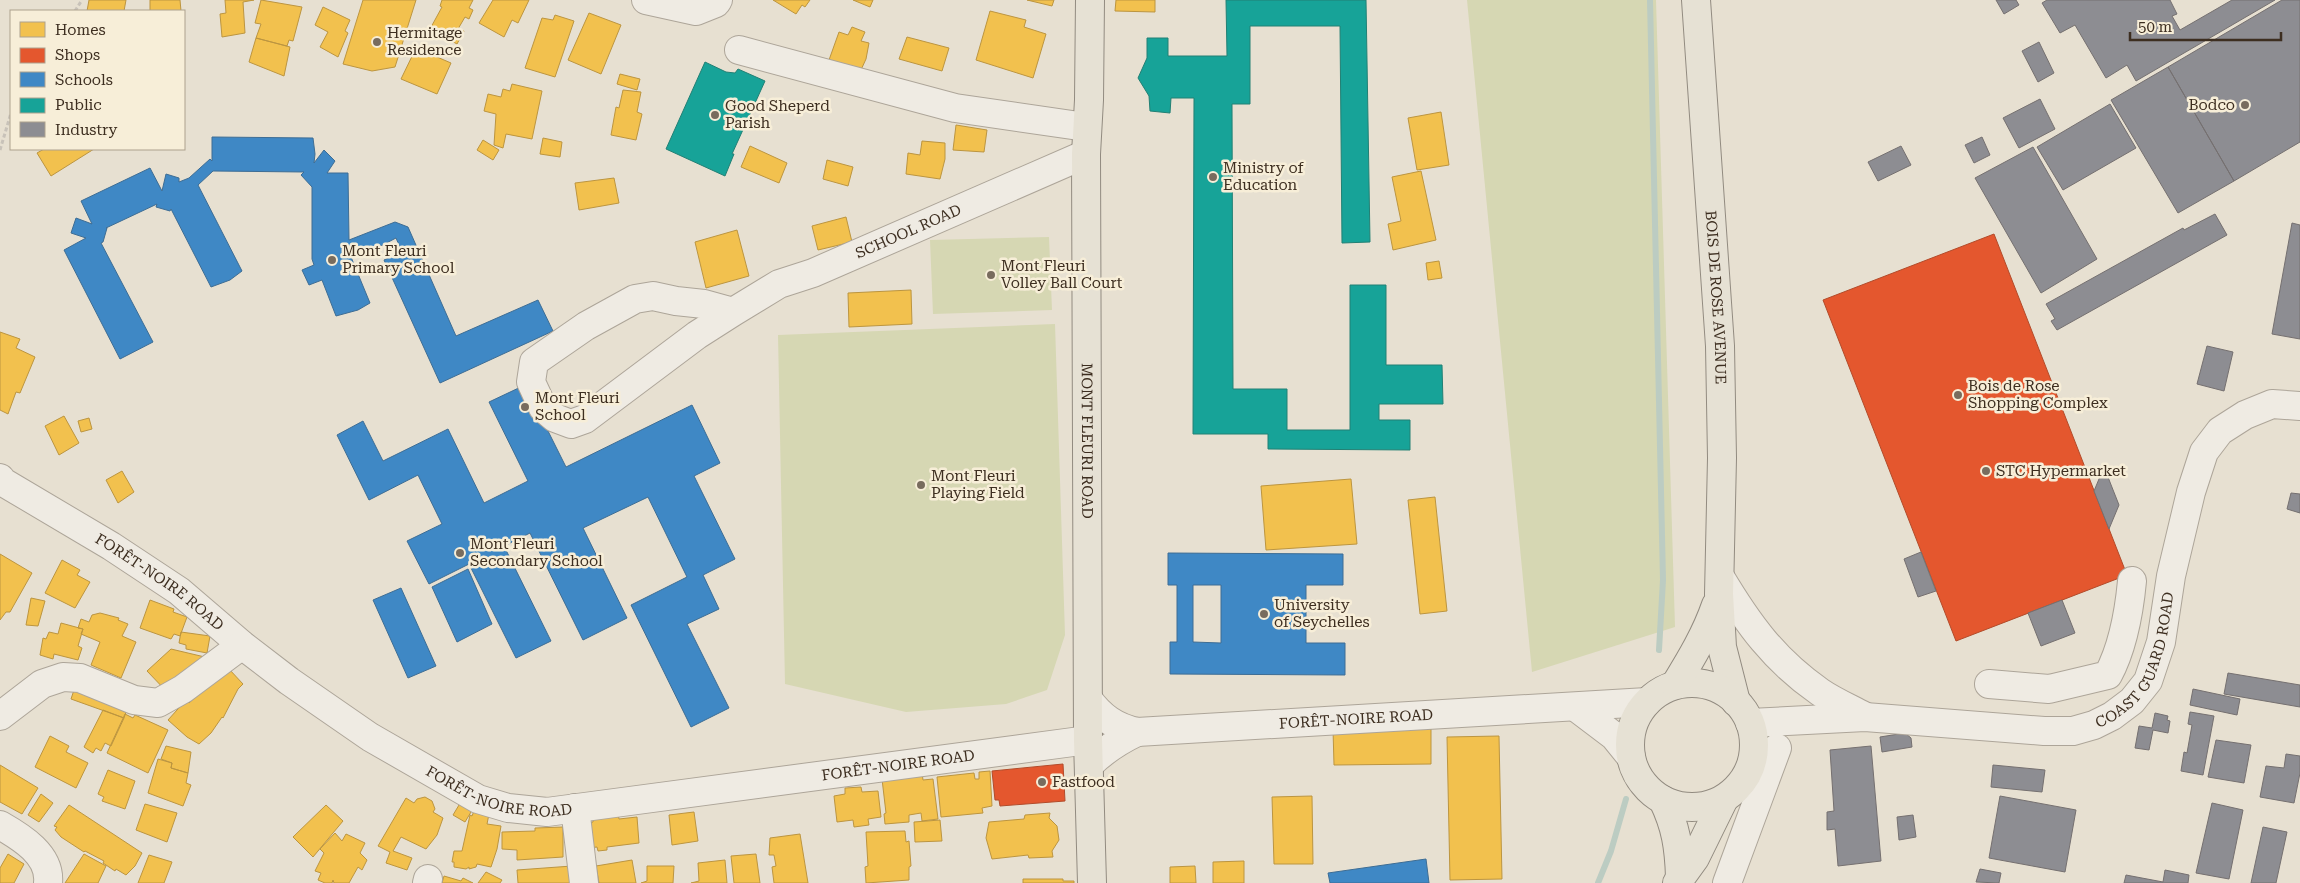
<svg xmlns="http://www.w3.org/2000/svg" width="2300" height="883" viewBox="0 0 2300 883" font-family="'Roboto Serif',serif">
	<style>
		.green { fill: #d6d7b3 }
		.homes { fill: #f2c14e; stroke: #bc9540 }
		.shops { fill: #e4572e; stroke: #b24b2a }
		.schools { fill: #3f88c5; stroke: #3e6d94; fill-rule: evenodd }
		.public { fill: #17a398; stroke: #228074 }
		.industry { fill: #8d8d92; stroke: #757070 }
		.lines { fill: none; stroke-linecap: round; stroke-linejoin: round }
		.stream { stroke: #bcccc2; stroke-width: 6 }
		.minor-casing { stroke: #ada599; stroke-width: 30 }
		.major-casing { stroke: #928b80; stroke-width: 30 }
		.path { stroke: #c8c2b9; stroke-width: 3; stroke-dasharray: 4 2.5; stroke-linecap: butt }
		.minor { stroke: #efebe3; stroke-width: 28 }
		.major { stroke: #e6e1d4; stroke-width: 28 }
		.poi-dot { fill: #786c5e; stroke: #f7eed8; stroke-width: 2 }
		.labels { text-anchor: middle; stroke-width: 5; stroke-linejoin: round; paint-order: stroke }
		.poi-label { font-size: 15px; fill: #3d2e20; stroke: #f7eed8; text-anchor: start }
		.street-label { font-size: 15px; fill: #3d2e20; stroke: #f7eed8 }
	</style>
	<rect width="100%" height="100%" fill="#e7e0d1"/>
	<path class="green" d="M1467,0h189l19,627 -143,45z
		M1049,237l3,73 -119,4 -3,-74z
		M1055,324l10,311 -18,55 -41,14 -100,8 -121,-28 -7,-349z"/>
	<path class="homes" d="M89,0h37l-2,11h-37z
		M150,0h30l1,11h-31z
		M225,0h29l-11,2 2,31 -23,4 -2,-23 6,-1z
		M261,0l41,7 -9,34 -4,-1 -2,6 -31,-8 5,-14 -6,-1z
		M363,0h53l-21,67 -23,4 -29,-7z
		M442,0h31l-4,8 4,2 -4,9 -4,-2 -7,12 6,2 -7,13 -27,-15 12,-22 -2,-1z
		M493,0h36l-11,23 -6,-3 -8,17 -25,-14z
		M773,0h37l-5,7 -3,-2 -6,9z
		M853,0h20l-3,7z
		M1027,0h27l-2,6z
		M1116,0h39v12l-40,-1z
		M323,7l27,13 -5,11 3,2 -10,24 -18,-10 8,-15 -13,-7z
		M990,11l36,9 -2,7 22,7 -13,44 -57,-18z
		M589,13l32,12 -20,49 -33,-14z
		M555,15l19,6 -19,56 -30,-9 17,-50 11,2z
		M852,27l13,5 -4,9 8,2 -3,16 -6,13 -31,-12 10,-28 9,3z
		M907,37l42,11 -7,23 -43,-12z
		M256,38l34,9 -6,29 -35,-14z
		M416,48l35,15 -14,31 -36,-15z
		M620,74l20,5 -3,11 -20,-6z
		M512,84l30,7 -10,48 -26,-5 -3,14 -9,-3 2,-31 -12,-3 4,-17 13,3 2,-8 7,2z
		M623,90l18,2 -4,20 5,2 -6,26 -25,-5 5,-28 3,1z
		M1441,112l8,53 -32,5 -9,-52z
		M956,125l31,5 -3,22 -31,-2z
		M543,138l19,4 -2,15 -20,-3z
		M483,140l16,10 -6,10 -16,-10z
		M922,141l23,2v16l-5,20 -34,-5 2,-21 12,2z
		M750,146l37,17 -8,20 -38,-16z
		M44,149h50l-43,27 -14,-23z
		M827,160l26,7 -5,19 -25,-7z
		M1421,171l15,69 -43,10 -5,-26 13,-3 -9,-44z
		M614,178l5,25 -40,7 -4,-27z
		M846,217l6,25 -34,8 -6,-24z
		M737,230l12,46 -43,12 -11,-46z
		M1439,261l3,17 -14,2 -2,-17z
		M911,290l1,34 -63,3 -1,-34z
		M0,332l20,7 -4,9 19,9 -15,36 -4,-1 -8,22 -8,-4z
		M64,416l15,27 -20,12 -14,-29z
		M89,418l3,11 -11,3 -3,-11z
		M122,471l12,21 -16,11 -12,-23z
		M1351,479l6,65 -91,6 -5,-64z
		M1435,497l12,114 -27,3 -12,-114z
		M0,554l32,19 -22,39h-4l-6,8z
		M62,560l18,10 -3,5 13,7 -15,26 -30,-15z
		M31,598l14,3 -7,25 -12,-1z
		M150,600l24,9 -1,3 14,5 -7,19 -6,-2 -3,5 -31,-11z
		M100,613l19,5 -1,2 10,4 -6,12 14,6 -15,36 -30,-13 9,-23 -19,-8 2,-5 -5,-1 3,-9 8,3 3,-7z
		M61,623l22,6 -5,17 4,2 -4,12 -24,-6 -1,5 -13,-4 3,-17 3,1 3,-7 9,2z
		M181,632l29,4 -3,17 -21,-4v-4l-7,-2z
		M171,649l38,9 -40,36 -22,-23z
		M229,669l14,15 -5,5 -15,29 -1,-1 -11,16 -12,11 -12,-7 -19,-17 18,-20 3,3 31,-29z
		M75,687l53,19 -4,12 -53,-19z
		M103,710l21,8 -13,28 -6,-3 -4,8 -5,-3 -3,5 -9,-6z
		M125,714l8,4 2,-3 33,15 -20,43 -41,-20z
		M1431,728v36l-97,1 -1,-36z
		M50,736l19,10 -3,6 22,11 -12,25 -41,-21z
		M1499,736l3,143 -52,1 -3,-143z
		M166,746l25,6 -3,21 -17,-5 1,-5 -11,-4z
		M158,759l14,4 -1,5 17,5 -2,10 5,2 -8,21 -35,-13z
		M0,765l38,23 -16,26 -22,-12z
		M108,770l27,11 -10,28 -23,-8 2,-4 -6,-3z
		M990,771l2,35 -10,2 1,5 -42,4 -4,-40 37,-4 1,6h4v-7z
		M922,773l1,7 10,-1 5,40 -16,2 -1,-8 -12,2v7l-24,2 -1,-10 2,-1 -4,-34z
		M861,787l1,5 16,-1 3,26 -13,2 1,6 -15,2 -1,-7 -16,2 -3,-26 11,-2v-6z
		M41,794l12,9 -14,19 -11,-7z
		M1312,796l1,68h-39l-2,-67z
		M425,797l7,4 3,8 -2,3 10,6 -6,17 -11,14 -25,-12 -8,14 19,7 -5,12 -21,-7 4,-11 -12,-6 28,-48 8,5 3,-4z
		M462,800l12,7 -9,15 -12,-7z
		M145,804l32,9 -10,29 -31,-12z
		M69,805l73,48 -7,13 -9,9 -10,-6 -1,2 -12,-8 1,-2 -19,-10 -1,1 -23,-15 -6,-7 2,-3 -3,-1z
		M326,805l17,16 -30,36 -20,-20z
		M474,811l15,3 -2,10 14,2 -4,23 -6,18 -14,-3 -1,3 -7,2v-2l-3,2 -12,-2v-5h-2l2,-11h8l8,-36 2,1z
		M694,812l4,29 -26,4 -3,-30z
		M618,813l1,6 18,-2 2,26 -32,4v3l-9,1 -1,-4 -9,1 -4,-24 9,-2v-6z
		M1050,813l-1,5 8,8 2,14 -7,11 1,6 -24,1 -1,-3 -36,4 -6,-21 3,-16 35,-3 1,-4z
		M940,820l2,21 -27,1 -1,-20z
		M563,827v30l-46,3v-10l-15,-1v-17l33,-1v-3z
		M905,831l1,11 3,-1 2,25 -2,1v13l-43,3 -1,-16 3,-1 -2,-34z
		M335,833l7,8 4,-7 19,9 -5,10 7,7 -5,10 -4,-3 -9,16h-15l-1,-3 -1,3h-7l-7,-3 3,-7 -6,-2 9,-18 -4,-4z
		M800,834l8,49h-34l-2,-16 4,-1 -2,-11h-5l1,-17z
		M8,854l16,10 -10,19h-14v-15z
		M84,854l22,12 -8,17h-33z
		M756,854l4,29h-26l-3,-27z
		M149,855l23,7 -8,21h-26z
		M632,860l4,23h-37l-3,-17z
		M725,860l2,23h-36l8,-2 -1,-18z
		M1244,861v22h-31v-21z
		M572,866l2,17h-56l-1,-13z
		M647,866h27l-1,17h-32l6,-2z
		M1195,866l1,17h-26v-16z
		M486,872l16,8 -2,3h-22z
		M444,876l17,5 2,-3 10,5h-31z
		M1023,879h40v2h11v2h-51z"/>
	<path class="shops" d="M1994,234l133,341 -171,66 -133,-341z
		M1063,764l2,37 -65,5 -1,-6h-4l-3,-29z"/>
	<path class="schools" d="M212,137l101,1 2,16 -1,9 10,-13 11,11 -8,12h21l1,67 46,-18 13,5 48,109 82,-36 15,31 -113,52 -56,-123 18,-8 -6,-14 -23,12 -22,7 19,46 -12,7 -22,6 -14,-36 -13,5 -7,-15 12,-5 -2,-6v-72l-11,-12 3,-3 -91,-1 -15,14 44,86 -12,9 -19,7 -40,-78 -1,2 -14,-4 1,-3 -51,24h1l-4,14 -2,1 52,99 -33,17 -56,-109 22,-12 -15,-5 5,-15 16,6 -11,-23 69,-33 12,23 4,-17 13,4v4l10,-4 21,-19 2,2z
		M525,385l41,82 126,-62 28,58 -26,13 41,83 -32,16 16,34 -32,15 42,84 -38,19 -60,-122 56,-28 -39,-80 -65,31 44,90 -44,22 -53,-107 -26,13 47,95 -35,17 -47,-94 -40,20 -22,-43 35,-17 -24,-49 -49,25 -32,-65 26,-14 20,40 65,-32 36,74 44,-22 -39,-79z
		M1168,553l175,1v31h-37v58h39v32l-175,-1v-32h7v-57h-9zM1193,585h28v58l-28,-1z
		M468,569l24,55 -35,18 -25,-55z
		M401,588l35,78 -28,12 -35,-78z
		M1426,859l3,24h-99l-2,-10z"/>
	<path class="public" d="M1226,0h140l4,242 -28,1 -2,-217h-90v78h-18l1,285h54v41h63v-145h36v80h56l1,39h-64v16h31v30l-142,-1v-15h-75l1,-336h-23l-1,15 -20,-2 -1,-15 -11,-18 9,-20v-20h21v18h59z
		M705,62l21,10 9,1 3,-4 27,12 -33,73h2l-9,22 -59,-27z"/>
	<path class="industry" d="M1996,0h20l3,5 -15,9z
		M2047,0h123l7,14 -5,2 8,14 52,-30h43l-139,81 -9,-16 -21,13 -31,-53 -15,8 -18,-30z
		M2282,0h18v142l-66,39 -66,-114z
		M2039,42l15,31 -16,9 -16,-31z
		M2168,67l66,114 -56,32 -67,-113z
		M2040,99l15,30 -36,19 -16,-30z
		M2110,104l26,44 -73,42 -26,-43z
		M1982,137l8,18 -16,8 -9,-18z
		M1901,146l10,19 -33,16 -10,-19z
		M2033,147l64,112 -56,34 -66,-115z
		M2215,214l12,21 -170,95 -6,-9 4,-2 -9,-15 137,-76 1,2z
		M2292,223l8,2v114l-28,-5z
		M2207,346l26,6 -9,39 -27,-7z
		M2104,467l15,38 -10,24 -15,-38z
		M2291,493l9,1v19l-13,-4z
		M1921,552l15,39 -18,6 -14,-38z
		M2062,600l13,33 -34,13 -13,-33z
		M2228,673l72,12v22l-76,-13z
		M2193,689l47,10 -3,16 -47,-10z
		M2190,712l24,4 -11,59 -22,-4 3,-19 3,1 5,-28 -4,-1z
		M2155,713l13,3 -1,4 3,1 -2,12 -15,-3 -4,20 -14,-2 4,-22 13,2z
		M1905,733l6,5 1,9 -30,5 -2,-15z
		M2216,740l35,5 -7,38 -36,-6z
		M1871,746l10,115 -43,5 -3,-37 -8,1v-18l7,-1 -4,-61z
		M2286,754l14,2v17l-6,30 -34,-6 6,-31 18,2z
		M1993,765l52,5 -3,22 -51,-5z
		M2000,796l76,14 -11,62 -76,-14z
		M2212,803l31,7 -14,69 -33,-6z
		M1913,815l3,22 -17,3 -2,-23z
		M2263,827l24,5 -11,51h-25z
		M1980,869l21,4 -2,10 -23,-1z
		M2165,870l24,5 -1,8h-64l2,-8 37,7z"/>
	<g class="lines">
		<path class="stream" d="M1650,0l13,580 -4,70
			M1598,883l13,-32 15,-52"/>
		<g class="minor-casing">
			<g id="minor">
				<path d="M646,0l50,11 20,-8 2,-3"/>
				<path d="M739,50l216,58 131,19"/>
				<path id="s1" d="M733,312l-29,-8 -28,-3 -23,-5 -18,3 -49,27 -52,36 -3,20 12,26 12,10 16,6 14,-5 112,-84 36,-23 46,-28 34,-11 273,-119"/>
				<path id="s2" d="M0,478l3,4 108,64 68,45 63,54 47,36 81,56 108,62 30,9 39,4 541,-72"/>
				<path d="M1720,577c28,47 54,83 100,115 13,9 29,16 44,24"/>
				<path d="M1989,684l60,5 59,-14c15,-28 21,-62 24,-94"/>
				<path id="s3" d="M1088,699c13,18 27,28 49,33l510,-30"/>
				<path d="M1577,708l37,28 17,21"/>
				<path d="M0,716l42,-32 21,-7 17,1 54,22 24,3 25,-14 59,-44"/>
				<path id="s4" d="M1750,723l115,-6 179,14h29l21,-6 18,-9 20,-15 16,-20 13,-39 10,-66 20,-84 13,-40 16,-21 25,-16 27,-11 28,2"/>
				<path d="M1089,765c15,-15 29,-24 48,-33"/>
				<path d="M575,808l9,75"/>
				<path d="M0,825c21,12 51,30 48,58"/>
				<path d="M427,883l1,-4"/>
				<path d="M1727,883l50,-135"/>
			</g>
		</g>
		<g class="major-casing">
			<g id="major">
				<path id="s5" d="M1090,0l-1,100 -3,54 2,586 4,143"/>
				<path id="s6" d="M1696,0l24,346 2,112 -3,136 3,53 14,55"/>
				<circle cx="1692" cy="745" r="62"/>
				<path d="M1675,685c16,-26 31,-51 41,-80"/>
				<path d="M1663,800c13,27 16,47 17,77"/>
				<path d="M1677,883l18,-25 29,-59"/>
			</g>
		</g>
		<path class="path" d="M75,11l7,-11
			M0,150l11,-37"/>
		<use href="#minor" class="minor"/>
		<use href="#major" class="major"/>
	</g>
	<g class="poi-dot">
		<circle cx="377" cy="42" r="5"/>
		<circle cx="2245" cy="105" r="5"/>
		<circle cx="715" cy="115" r="5"/>
		<circle cx="1213" cy="177" r="5"/>
		<circle cx="332" cy="260" r="5"/>
		<circle cx="991" cy="275" r="5"/>
		<circle cx="1958" cy="395" r="5"/>
		<circle cx="525" cy="407" r="5"/>
		<circle cx="1986" cy="471" r="5"/>
		<circle cx="921" cy="485" r="5"/>
		<circle cx="460" cy="553" r="5"/>
		<circle cx="1264" cy="614" r="5"/>
		<circle cx="1042" cy="782" r="5"/>
	</g>
	<g class="labels">
		<g class="poi-label">
			<text x="387" y="38">Hermitage<tspan x="387" dy="17">Residence</tspan></text>
			<text x="2235" y="110" text-anchor="end">Bodco</text>
			<text x="725" y="111">Good Sheperd<tspan x="725" dy="17">Parish</tspan></text>
			<text x="1223" y="173">Ministry of<tspan x="1223" dy="17">Education</tspan></text>
			<text x="342" y="256">Mont Fleuri<tspan x="342" dy="17">Primary School</tspan></text>
			<text x="1001" y="271">Mont Fleuri<tspan x="1001" dy="17">Volley Ball Court</tspan></text>
			<text x="1968" y="391">Bois de Rose<tspan x="1968" dy="17">Shopping Complex</tspan></text>
			<text x="535" y="403">Mont Fleuri<tspan x="535" dy="17">School</tspan></text>
			<text x="1996" y="476">STC Hypermarket</text>
			<text x="931" y="481">Mont Fleuri<tspan x="931" dy="17">Playing Field</tspan></text>
			<text x="470" y="549">Mont Fleuri<tspan x="470" dy="17">Secondary School</tspan></text>
			<text x="1274" y="610">University<tspan x="1274" dy="17">of Seychelles</tspan></text>
			<text x="1052" y="787">Fastfood</text>
		</g>
		<g class="street-label">
			<text dy="5" stroke="none"><textPath href="#s1" startOffset="692">SCHOOL ROAD</textPath></text>
			<text dy="5" stroke="none"><textPath href="#s6" startOffset="298">BOIS DE ROSE AVENUE</textPath></text>
			<text dy="5" stroke="none"><textPath href="#s5" startOffset="441">MONT FLEURI ROAD</textPath></text>
			<text dy="5" stroke="none"><textPath href="#s2" startOffset="191">FORÊT-NOIRE ROAD</textPath></text>
			<text dy="5" stroke="none"><textPath href="#s4" startOffset="428">COAST GUARD ROAD</textPath></text>
			<text dy="5" stroke="none"><textPath href="#s3" startOffset="280">FORÊT-NOIRE ROAD</textPath></text>
			<text dy="5" stroke="none"><textPath href="#s2" startOffset="1002">FORÊT-NOIRE ROAD</textPath></text>
			<text dy="5" stroke="none"><textPath href="#s2" startOffset="596">FORÊT-NOIRE ROAD</textPath></text>
		</g>
	</g>
	<rect x="10" y="10" width="175" height="140" fill="#f7eed8" stroke="#ada18e"/>
	<rect x="20" y="22" width="25" height="15" fill="#f2c14e" stroke="#ada18e"/>
	<text x="55" y="35" font-size="15" fill="#3d2e20">Homes</text>
	<rect x="20" y="48" width="25" height="15" fill="#e4572e" stroke="#ada18e"/>
	<text x="55" y="60" font-size="15" fill="#3d2e20">Shops</text>
	<rect x="20" y="72" width="25" height="15" fill="#3f88c5" stroke="#ada18e"/>
	<text x="55" y="85" font-size="15" fill="#3d2e20">Schools</text>
	<rect x="20" y="98" width="25" height="15" fill="#17a398" stroke="#ada18e"/>
	<text x="55" y="110" font-size="15" fill="#3d2e20">Public</text>
	<rect x="20" y="122" width="25" height="15" fill="#8d8d92" stroke="#ada18e"/>
	<text x="55" y="135" font-size="15" fill="#3d2e20">Industry</text>
	<path d="M2130 32v8h151v-8" fill="none" stroke="#3d2e20" stroke-width="2.5"/>
	<text x="2138" y="32" font-size="15" fill="#3d2e20" stroke="#f7eed8" stroke-width="4" paint-order="stroke">50 m</text>
</svg>
